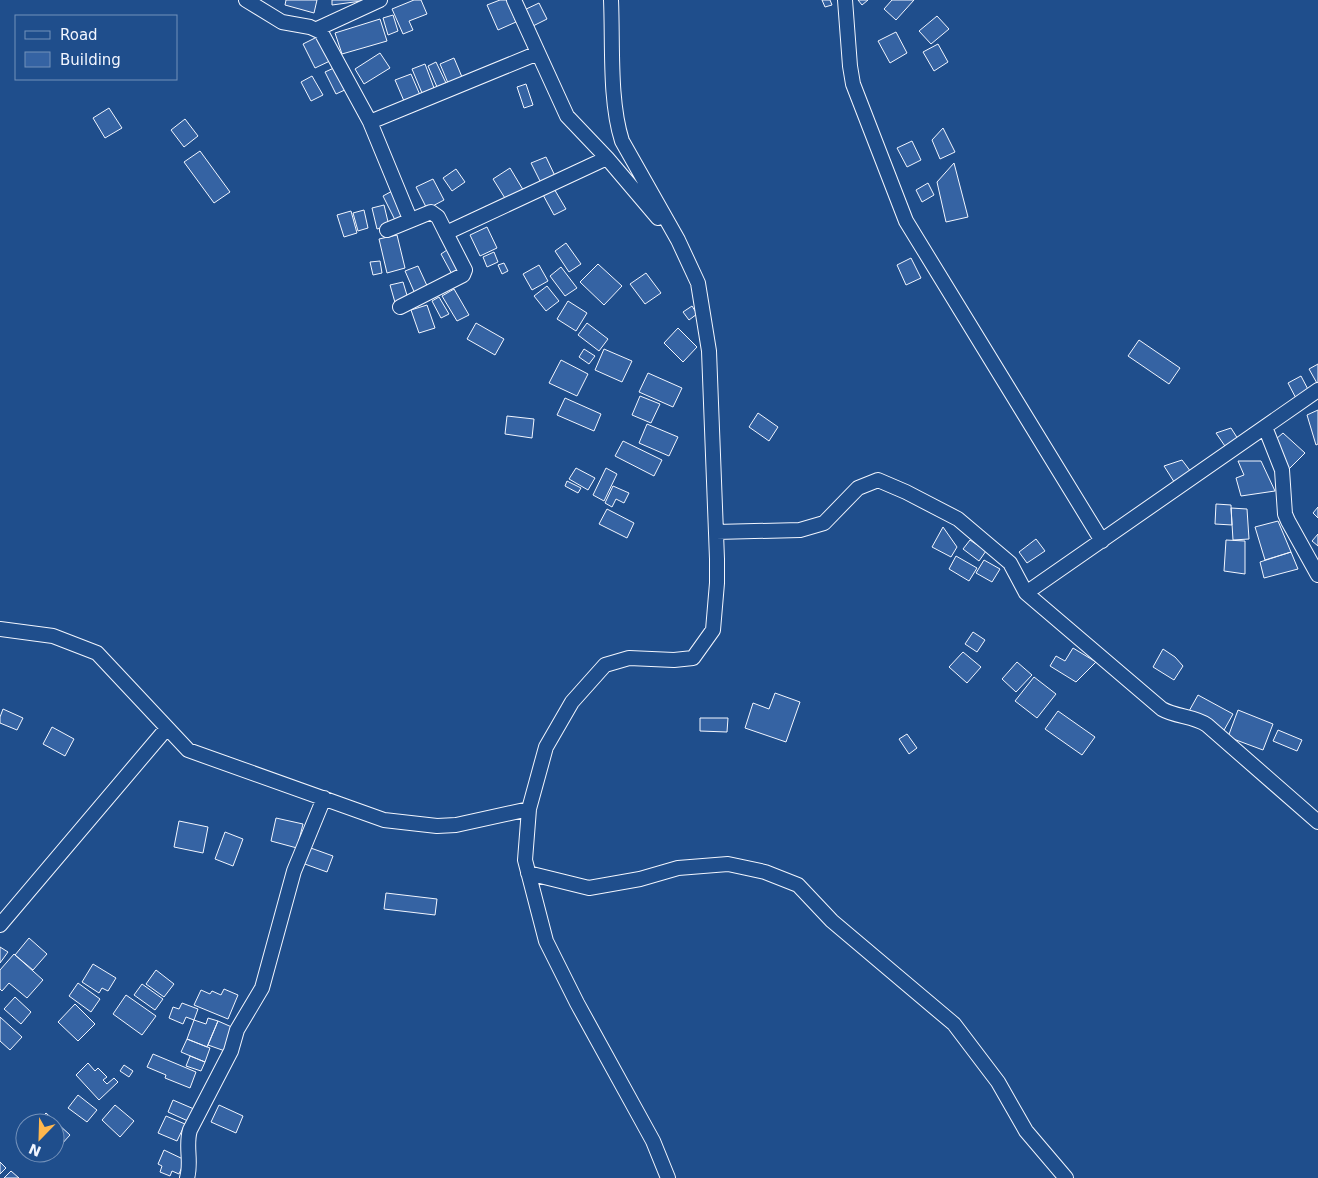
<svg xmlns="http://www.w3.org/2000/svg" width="1318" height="1178" viewBox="0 0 1318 1178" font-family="'DejaVu Sans',sans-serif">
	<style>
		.building { fill: #3563a3; stroke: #f2f6ff }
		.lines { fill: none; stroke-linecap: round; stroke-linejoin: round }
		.minor-casing { stroke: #f2f6ff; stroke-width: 16 }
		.minor { stroke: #1f4e8c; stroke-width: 14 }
	</style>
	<rect width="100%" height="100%" fill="#1f4e8c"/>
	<path class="building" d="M286,0h31l-3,13 -29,-8z
		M332,0h37l-37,5z
		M414,0h7l6,14 -18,7 4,9 -10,4 -11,-25z
		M500,0h7l9,22 -18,8 -11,-25z
		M822,0h8l2,5 -7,2z
		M858,0h10l-6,5z
		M892,0h22l-18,20 -12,-11z
		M539,3l8,16 -16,8 -9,-16z
		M393,15l5,16 -10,4 -5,-17z
		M937,16l12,13 -18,15 -12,-13z
		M380,19l7,22 -45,13 -7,-21z
		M896,32l11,21 -17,10 -12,-22z
		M319,36l13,24 -17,8 -12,-24z
		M938,44l10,18 -14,9 -11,-19z
		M380,53l10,15 -26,16 -9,-15z
		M454,58l8,19 -14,6 -8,-19z
		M436,62l10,21 -9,4 -9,-21z
		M425,64l9,24 -12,5 -10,-24z
		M336,67l11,22 -11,5 -11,-22z
		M411,74l9,21 -16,6 -9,-21z
		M312,76l11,19 -12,6 -10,-19z
		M526,84l7,21 -9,3 -7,-21z
		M109,108l13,20 -17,10 -12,-20z
		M185,119l13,17 -14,11 -13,-17z
		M943,128l12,24 -15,7 -8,-19z
		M912,141l9,19 -14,7 -10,-19z
		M200,151l30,41 -16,11 -30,-41z
		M546,157l10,21 -14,7 -11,-22z
		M954,163l14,54 -22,5 -9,-40z
		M510,168l15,25 -17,10 -15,-24z
		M456,169l9,13 -13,9 -9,-13z
		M433,179l11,21 -17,9 -11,-22z
		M928,183l6,12 -12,7 -6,-12z
		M553,187l13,22 -12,6 -12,-22z
		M394,190l14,29 -11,5 -14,-28z
		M384,205l5,21 -12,3 -5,-21z
		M364,210l4,18 -10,3 -5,-18z
		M351,211l6,22 -13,4 -7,-22z
		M487,227l10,21 -17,8 -10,-21z
		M397,235l8,33 -18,5 -8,-34z
		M566,243l15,21 -12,8 -14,-21z
		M450,248l14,25 -10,5 -13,-24z
		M494,252l4,10 -11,5 -4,-10z
		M911,258l10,20 -15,7 -9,-20z
		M380,261l2,12 -9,2 -3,-13z
		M504,263l4,8 -6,3 -4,-9z
		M598,264l24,22 -18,19 -24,-23z
		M539,265l9,16 -16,9 -9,-16z
		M418,266l11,24 -13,6 -11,-25z
		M561,267l16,21 -12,8 -15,-20z
		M646,273l15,20 -16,11 -15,-20z
		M403,282l6,20 -13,4 -6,-21z
		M547,286l12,15 -13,10 -12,-15z
		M454,289l15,26 -12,6 -15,-25z
		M439,297l10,17 -8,4 -9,-17z
		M568,301l19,12 -11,18 -19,-12z
		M427,305l8,23 -16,5 -8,-23z
		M692,306l5,8 -8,6 -6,-8z
		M476,323l28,16 -9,16 -28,-16z
		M587,323l21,16 -9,12 -21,-16z
		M678,328l19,19 -14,15 -19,-19z
		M1139,340l41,28 -11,16 -41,-28z
		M584,349l11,7 -6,8 -10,-7z
		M604,349l28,12 -10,21 -27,-12z
		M561,360l27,14 -11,22 -28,-13z
		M1318,364v21l-9,-16z
		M648,373l34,15 -9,19 -34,-15z
		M1301,376l12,23 -14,5 -11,-21z
		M640,396l20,8 -9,19 -19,-8z
		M565,398l36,16 -7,17 -37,-16z
		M1318,410v34l-2,1 -9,-30z
		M758,413l20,14 -9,14 -20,-14z
		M507,416l27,3 -2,19 -27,-4z
		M647,424l31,13 -9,19 -30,-13z
		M1231,428l12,19 -14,5 -13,-19z
		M1283,433l22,20 -16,16 -20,-24z
		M623,441l39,19 -8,16 -39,-20z
		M1182,460l12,16 -16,12 -14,-22z
		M1238,461h23l14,30 -34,5 -5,-18 8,-3z
		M576,468l19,10 -7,12 -19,-11z
		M606,468l11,6 -13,27 -11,-6z
		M567,481l14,7 -3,5 -13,-7z
		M613,486l16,7 -5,10 -8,-4 -4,8 -7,-4z
		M1216,504l15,1 1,20 -17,-1z
		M1318,507v11l-5,-5z
		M1231,508l16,1 2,30 -16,1z
		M607,509l27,14 -7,15 -28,-14z
		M1278,521l13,31 -26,8 -10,-33z
		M943,527l14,20 -6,10 -19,-10z
		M1318,534v12l-6,-5z
		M1036,539l9,12 -18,12 -8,-11z
		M970,540l16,11 -7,10 -16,-12z
		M1226,540l19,1v33l-21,-3z
		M1291,552l7,17 -34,9 -4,-16z
		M956,556l21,12 -8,13 -20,-12z
		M984,560l16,9 -8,13 -16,-9z
		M973,632l12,8 -8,12 -12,-8z
		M1073,648l23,14 -20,20 -26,-16 6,-10 9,5z
		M1163,649l12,8 8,9 -9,14 -21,-13z
		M963,652l18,15 -14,16 -18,-16z
		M1017,662l15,13 -16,17 -14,-13z
		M1034,677l22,17 -19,24 -22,-17z
		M775,693l25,9 -14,40 -41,-14 8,-25 16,6z
		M1198,695l35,19 -10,18 -35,-19z
		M3,709l20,9 -6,12 -17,-7v-6z
		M1238,710l35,14 -10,26 -35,-13z
		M1058,711l37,26 -13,18 -37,-26z
		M700,718h28l-1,14 -27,-1z
		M52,727l22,12 -9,17 -22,-12z
		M1278,730l24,10 -5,11 -24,-10z
		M907,734l10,14 -8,6 -10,-15z
		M276,818l27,6 -6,24 -26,-7z
		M179,821l29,6 -5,26 -29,-6z
		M225,832l18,7 -10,27 -18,-7z
		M308,847l25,9 -6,16 -25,-9z
		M386,893l51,6 -2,16 -51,-6z
		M29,938l18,16 -14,16 -18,-15z
		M0,947l8,5 -8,11z
		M14,954l29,26 -16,18 -18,-15 -7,8 -2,-2v-19z
		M93,964l23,14 -8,13 -6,-3 -3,5 -17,-11z
		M156,970l18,14 -10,13 -18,-13z
		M78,983l22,16 -9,13 -22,-16z
		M142,984l21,15 -8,11 -21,-15z
		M224,989l14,6 -10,24 -34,-14 7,-15 9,4 2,-3 9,4z
		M126,995l30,21 -14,19 -29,-21z
		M15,997l16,15 -10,12 -17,-15z
		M182,1003l16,6 -4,11 -8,-3 -3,7 -14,-6 4,-11 6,2z
		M75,1004l20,20 -17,17 -20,-19z
		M0,1017l22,20 -12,13 -10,-9z
		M208,1018l10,3 -11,26 -20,-8 7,-19 12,4z
		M218,1021l16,7 -9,23 -17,-6z
		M187,1039l23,9 -5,14 -24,-10z
		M153,1054l43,18 -6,16 -25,-10 1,-3 -19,-8z
		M190,1056l15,6 -4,9 -15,-5z
		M88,1063l7,8 3,-3 9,9 -4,3 4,4 7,-6 4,4 -19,18 -23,-25z
		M124,1065l9,6 -4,6 -9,-6z
		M78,1095l19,15 -10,12 -19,-14z
		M173,1100l21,9 -6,12 -20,-9z
		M115,1105l19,16 -14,16 -18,-17z
		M219,1105l24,11 -7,17 -25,-11z
		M46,1113l24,22 -10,11 -5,-4v-19h-19z
		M166,1116l19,8 -8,17 -19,-8z
		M164,1150l21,10 -6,14 -7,-3 -2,5 -10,-4 2,-6 -4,-2z
		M0,1162l6,6 -6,6z
		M11,1171l8,7h-15z"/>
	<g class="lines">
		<g class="minor-casing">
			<path id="minor" d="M246,0l36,22 28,5 11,5 49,90 40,97
				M514,0l53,116 40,42 51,60
				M611,0c2,44 -2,100 11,141l56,99 20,43 11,68 8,208v24l-4,47 -20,28 -19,2 -45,-2 -24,7 -33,37 -26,45 -17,62 -4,51 21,81 31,62 76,138 15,37
				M845,0l5,66 3,18 53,137 196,320
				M317,29l63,-29
				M370,122l168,-69
				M387,230l44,-18 7,5 8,16 161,-75
				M400,307l63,-32 2,-5 -19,-37
				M1265,427l17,43 3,44 3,7 30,54
				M716,532l84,-2 24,-7 34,-35 20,-8 28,12 52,27 52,44 16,30 292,-203
				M1026,593l136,116c14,8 32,7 45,16l111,97
				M0,629l53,7 44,17 91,97 196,70 53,6 19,-1 73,-16
				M528,873l61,15 51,-9 38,-11 50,-4 37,8 33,13 34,36 122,103 44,58 28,49 40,47
				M0,925l167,-197
				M187,1178c5,-16 -2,-32 3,-48l41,-79 6,-21 25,-42 32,-117 30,-73"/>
		</g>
		<use href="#minor" class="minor"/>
	</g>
	<rect x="15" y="15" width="162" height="65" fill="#1f4e8c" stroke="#7391ba"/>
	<rect x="25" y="31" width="25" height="8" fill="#1f4e8c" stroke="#7391ba"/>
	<text x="60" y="40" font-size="15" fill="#f2f6ff">Road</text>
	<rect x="25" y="52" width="25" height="15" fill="#3563a3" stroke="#7391ba"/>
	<text x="60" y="65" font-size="15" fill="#f2f6ff">Building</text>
	<g transform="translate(40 1138) rotate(203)"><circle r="24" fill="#1f4e8c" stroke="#7391ba"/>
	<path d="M0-4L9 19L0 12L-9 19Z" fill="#ffb74d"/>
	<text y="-8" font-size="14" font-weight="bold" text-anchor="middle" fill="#f2f6ff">N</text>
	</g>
</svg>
